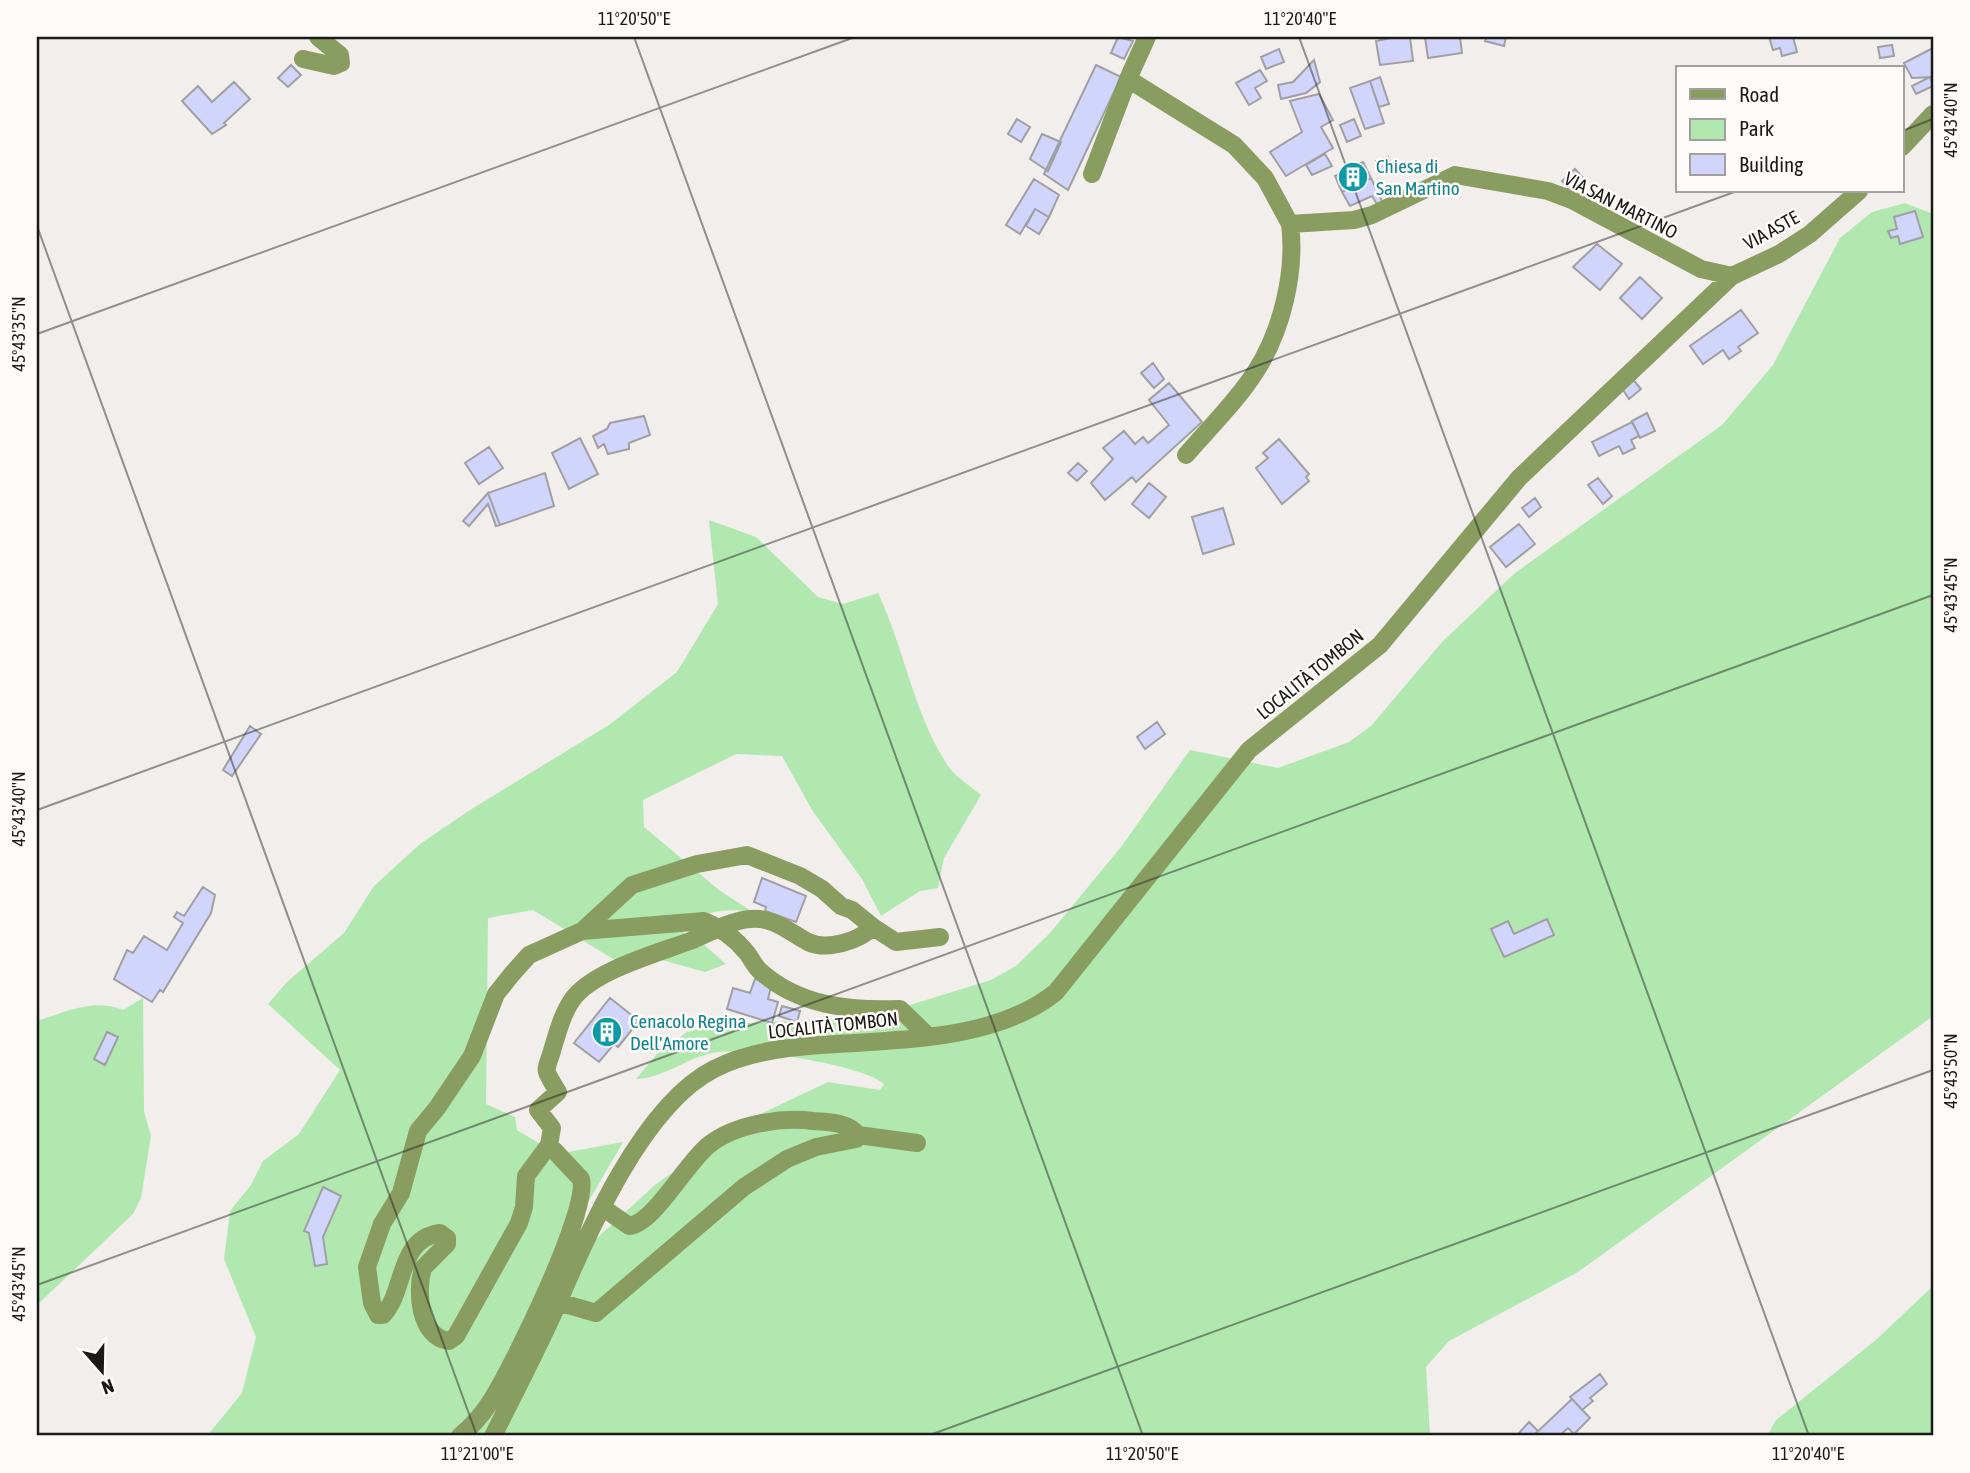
<svg xmlns="http://www.w3.org/2000/svg" width="1970" height="1473" viewBox="0 0 1970 1473" font-family="'Asap Condensed',sans-serif">
	<style>
		.green { fill: #b1e8b0 }
		.building { fill: #d2d5fb; stroke: #a0a0a4; stroke-width: 2 }
		.lines { fill: none; stroke-linecap: round; stroke-linejoin: round }
		.minor { stroke: #8a9d61; stroke-width: 18 }
		.ticks { fill: none; stroke: #1b1a19; stroke-width: 2; stroke-opacity: 0.45 }
		.labels { text-anchor: middle; stroke-width: 5; stroke-linejoin: round; paint-order: stroke }
		.culture-label { font-size: 19px; fill: #0d838f; stroke: #fefbf8; text-anchor: start }
		.street-label { font-size: 19px; fill: #1b1a19; stroke: #fefbf8 }
		.neatline { fill: none; stroke: #1b1a19; stroke-width: 2.5 }
		.ticks-label { font-size: 18px; text-anchor: middle; fill: #1b1a19 }
	</style>
	<rect width="100%" height="100%" fill="#f1eeeb"/>
	<path class="green" d="M1905,203l28,11v802l-355,256 -129,69 -23,26 4,69h-1223l35,-43 14,-56 -32,-78 6,-48 21,-26 12,-24 36,-27 41,-64 -72,-66 19,-22 57,-49 30,-47 46,-42 50,-34 139,-85 68,-53 41,-68 -9,-84 47,17 62,60 25,7 35,-11c27,57 35,120 70,173 8,11 22,20 33,29l-37,63 -6,30 -18,3 -39,25 -19,-37 -50,-69 -30,-54 -46,-2 -93,46 1,27 75,63 32,21c-25,-2 -51,-2 -67,20v5l11,1 31,27 -21,8 -57,-16 -35,3 -80,-49 -45,8 -2,186 29,13 2,13 40,24 66,-12 -65,112 3,17 95,-87 92,-64 80,-38 52,8 4,-6c-24,-20 -135,-36 -167,-32 -28,4 -52,26 -81,27l20,-24 31,-23 29,-7 158,-9 117,-36 25,-14 34,-33 71,-86 69,-97 88,18 71,-26 22,-16 72,-85 72,-68 207,-148 51,-60 67,-127 32,-26z
		M143,998l1,113 7,25 -10,62 -8,16 -96,91v-284c29,-9 56,-23 86,-11z
		M1933,1286v150h-166l9,-16 101,-81z"/>
	<path class="building" d="M1118,37l15,4 -9,18 -13,-6z
		M1396,37h14l3,24 -33,4 -4,-24z
		M1425,37h35l2,16 -34,5z
		M1487,37h19l-2,9 -19,-5z
		M1769,37h24l4,15 -15,4 -2,-8 -7,2z
		M1892,45l2,11 -14,2 -2,-11z
		M1933,48v29l-21,1 -8,-15z
		M1279,49l5,13 -18,7 -5,-12z
		M1314,60l6,22 -14,11 -25,6 -3,-14 15,-3z
		M291,65l10,10 -13,12 -10,-9z
		M1096,65l25,12 -53,113 -24,-16z
		M1260,70l7,11 -12,7 6,10 -12,7 -13,-22z
		M1380,77l9,27 -10,3 -9,-26z
		M1930,77l3,9 -17,8 -4,-8z
		M1370,81l14,42 -19,6 -15,-41z
		M234,82l16,17 -26,24 2,2 -14,9 -30,-33 16,-15 14,16z
		M1319,94l14,26 -12,7 12,21 -47,28 -16,-24 32,-20 -12,-31z
		M1017,119l13,8 -9,15 -13,-8z
		M1354,119l7,17 -14,6 -7,-17z
		M1042,134l19,8 -13,29 -18,-12z
		M1325,154l7,12 -20,9 -6,-10z
		M1388,157l5,12 -11,4 -6,-12z
		M1363,162l8,16 -29,14 -7,-16z
		M1575,169l9,10 -14,12 -8,-10z
		M1371,178l12,25 -5,3 -6,-10 -22,10 -8,-14z
		M1034,179l25,16 -10,22 -14,-8 -15,25 -14,-9z
		M1035,209l14,8 -10,17 -13,-8z
		M1915,211l8,26 -23,7 -2,-8 -7,2 -3,-7 9,-2 -3,-12z
		M1597,244l25,20 -22,26 -27,-23z
		M1640,277l22,21 -20,21 -22,-21z
		M1741,310l17,23 -20,14 3,4 -12,8 -6,-9 -20,14 -13,-18z
		M1153,363l11,16 -10,9 -13,-15z
		M1629,375l12,14 -12,10 -10,-15z
		M1169,383l33,39 -66,60 -4,-5 -27,23 -14,-17 22,-24 -10,-11 21,-17 11,13 8,-7 5,6 21,-18 -20,-25z
		M1647,413l8,18 -15,7 -8,-17z
		M644,416l6,19 -21,8v6l-21,5 -4,-10 -6,4 -5,-12 14,-7 3,-6z
		M1632,422l7,14 -8,4 4,8 -12,6 -4,-8 -20,10 -7,-14z
		M580,438l18,36 -29,15 -17,-36z
		M1279,439l30,35 -3,3 3,4 -27,23 -26,-36 12,-10 -5,-5z
		M489,447l14,21 -24,16 -14,-21z
		M1078,463l9,8 -10,10 -9,-8z
		M545,473l9,33 -54,19 -12,-32z
		M1598,478l14,18 -9,8 -15,-19z
		M1149,483l17,14 -17,21 -17,-14z
		M488,493l12,32 -4,1 -8,-22 -19,22 -6,-5z
		M1535,498l6,9 -12,10 -7,-9z
		M1223,508l11,36 -31,10 -11,-37z
		M1519,524l16,20 -29,23 -16,-20z
		M1157,722l8,12 -20,15 -8,-12z
		M250,726l11,8 -29,42 -9,-6z
		M762,878l44,18 -10,26 -31,-11 1,-4 -12,-5z
		M203,887l12,8 -4,18 -48,79 -3,-2 -8,12 -38,-23 13,-29 6,3 11,-17 23,14 16,-27 -9,-6 3,-5 7,4z
		M1547,919l7,16 -50,22 -13,-28 17,-8 6,13z
		M755,979l17,4 -4,16 10,3 -6,21 -45,-14 6,-21 17,5z
		M610,998l29,23 -21,26 -4,-3 -15,18 -25,-19z
		M782,1006l18,5 -3,11 -18,-6z
		M107,1032l11,5 -13,28 -11,-6z
		M323,1187l18,9 -18,41 4,27 -12,2 -6,-33 -5,-2z
		M1600,1374l7,10 -17,14 3,3 -11,9 -12,-13z
		M1572,1399l18,19 -16,16 -6,-6 -9,8h-26z
		M1529,1422l9,9 -5,5h-13l-2,-2z"/>
	<g class="lines">
		<path class="minor" d="M1147,37l-19,42 106,66 31,33 25,46 64,-4 18,-5 83,-40 93,16 24,9 129,69 31,7
			M303,59l31,7 7,-3 -1,-8 -22,-18
			M1902,147l31,-33
			M1092,174l36,-95
			M1186,455c23,-27 51,-54 70,-84 26,-41 40,-99 34,-147
			M873,927l23,15 44,-5
			M582,931l50,-46 65,-21 50,-9 53,21 22,13 19,17 11,4 21,17c-14,14 -46,24 -65,15 -17,-9 -36,-26 -58,-23 -21,2 -40,14 -60,22 -32,12 -98,30 -118,59 -9,13 -13,28 -18,44 -8,31 -13,20 4,48l-20,18 14,18 -3,17 -23,31 -2,31 -5,16 -63,113 -7,5c-30,-4 -33,-50 -26,-73l24,-24v-6l-7,-5c-43,6 -34,58 -57,82h-5l-6,-12 -5,-36 15,-43 19,-31 17,-62 19,-23 35,-52 24,-62 16,-20 17,-19 53,-24 122,-10c17,7 31,17 43,32 4,5 7,12 12,17 39,36 91,41 141,39l29,28
			M858,1135l59,8
			M558,1302l38,11 148,-126 43,-28 29,-12 40,-8 2,-4c-10,-13 -30,-13 -45,-14 -31,-4 -77,3 -103,23 -23,17 -56,80 -81,82l-27,-19
			M460,1436c11,-9 21,-20 29,-32 21,-31 101,-194 92,-225l-32,-34
			M493,1436c22,-44 45,-88 65,-133 30,-71 85,-198 156,-234 43,-22 94,-23 140,-26 67,-4 149,-8 202,-51l193,-242 131,-105 139,-167 213,-202 47,-22 31,-20 49,-43"/>
	</g>
	<path class="ticks" d="M634,37l509,1399M1299,37l510,1399M1902,131l31,-12M37,226l440,1210M37,334l818,-297M37,810l1700,-619M37,1285l1896,-690M927,1436l1006,-366"/>
	<defs>
		<g id="building-disc" transform="scale(1.575)"><circle r="9.5" fill="#0f9aa8" stroke="#fefbf8"/><path d="M-4-6H4V6H1V3H-1V6H-4ZM-2.5-4.3h1.7v1.8h-1.7ZM.8-4.3h1.7v1.8H.8ZM-2.5-1h1.7V.8h-1.7ZM.8-1h1.7V.8H.8Z" fill="#fff"/></g>
	</defs>
	<g fill-rule="evenodd">
		<use href="#building-disc" x="1353" y="177"/>
		<use href="#building-disc" x="607" y="1032"/>
	</g>
	<g class="labels">
		<g class="culture-label">
			<text x="1376" y="173">Chiesa di<tspan x="1376" dy="22">San Martino</tspan></text>
			<text x="630" y="1028">Cenacolo Regina<tspan x="630" dy="22">Dell'Amore</tspan></text>
		</g>
		<g class="street-label">
			<text transform="translate(1621 205) rotate(27)" y="7">VIA SAN MARTINO</text>
			<text transform="translate(1771 230) rotate(-29)" y="7">VIA ASTE</text>
			<text transform="translate(1310 674) rotate(-39)" y="7">LOCALITÀ TOMBON</text>
			<text transform="translate(833 1025) rotate(-6)" y="7">LOCALITÀ TOMBON</text>
		</g>
	</g>
	<rect width="1970" height="1473" fill="none" stroke="#fefbf8" stroke-width="77"/>
	<rect x="1676" y="66" width="228" height="126" fill="#fefbf8" stroke="#a3a19f" stroke-width="2"/>
	<rect x="1690" y="89" width="35" height="10" fill="#8a9d61" stroke="#a3a19f" stroke-width="2"/>
	<text x="1739" y="102" font-size="21" fill="#1b1a19">Road</text>
	<rect x="1690" y="119" width="35" height="21" fill="#b1e8b0" stroke="#a3a19f" stroke-width="2"/>
	<text x="1739" y="136" font-size="21" fill="#1b1a19">Park</text>
	<rect x="1690" y="154" width="35" height="21" fill="#d2d5fb" stroke="#a3a19f" stroke-width="2"/>
	<text x="1739" y="172" font-size="21" fill="#1b1a19">Building</text>
	<g transform="translate(102 1371) rotate(160)" stroke="#fefbf8" stroke-width="5" paint-order="stroke">
	<path d="M0-5L12 26L0 18L-12 26Z" fill="#1b1a19"/>
	<text y="-10" font-size="19" font-weight="bold" text-anchor="middle" fill="#1b1a19">N</text>
	</g>
	<rect x="38" y="38" width="1894" height="1396" class="neatline"/>
	<g class="ticks-label">
		<text x="634" y="25">11°20'50"E</text>
		<text x="1300" y="25">11°20'40"E</text>
		<text transform="translate(1951 120) rotate(-90)" y="6">45°43'40"N</text>
		<text transform="translate(19 334) rotate(-90)" y="6">45°43'35"N</text>
		<text transform="translate(1951 595) rotate(-90)" y="6">45°43'45"N</text>
		<text transform="translate(19 809) rotate(-90)" y="6">45°43'40"N</text>
		<text transform="translate(1951 1071) rotate(-90)" y="6">45°43'50"N</text>
		<text transform="translate(19 1284) rotate(-90)" y="6">45°43'45"N</text>
		<text x="477" y="1460">11°21'00"E</text>
		<text x="1142" y="1460">11°20'50"E</text>
		<text x="1808" y="1460">11°20'40"E</text>
	</g>
</svg>
